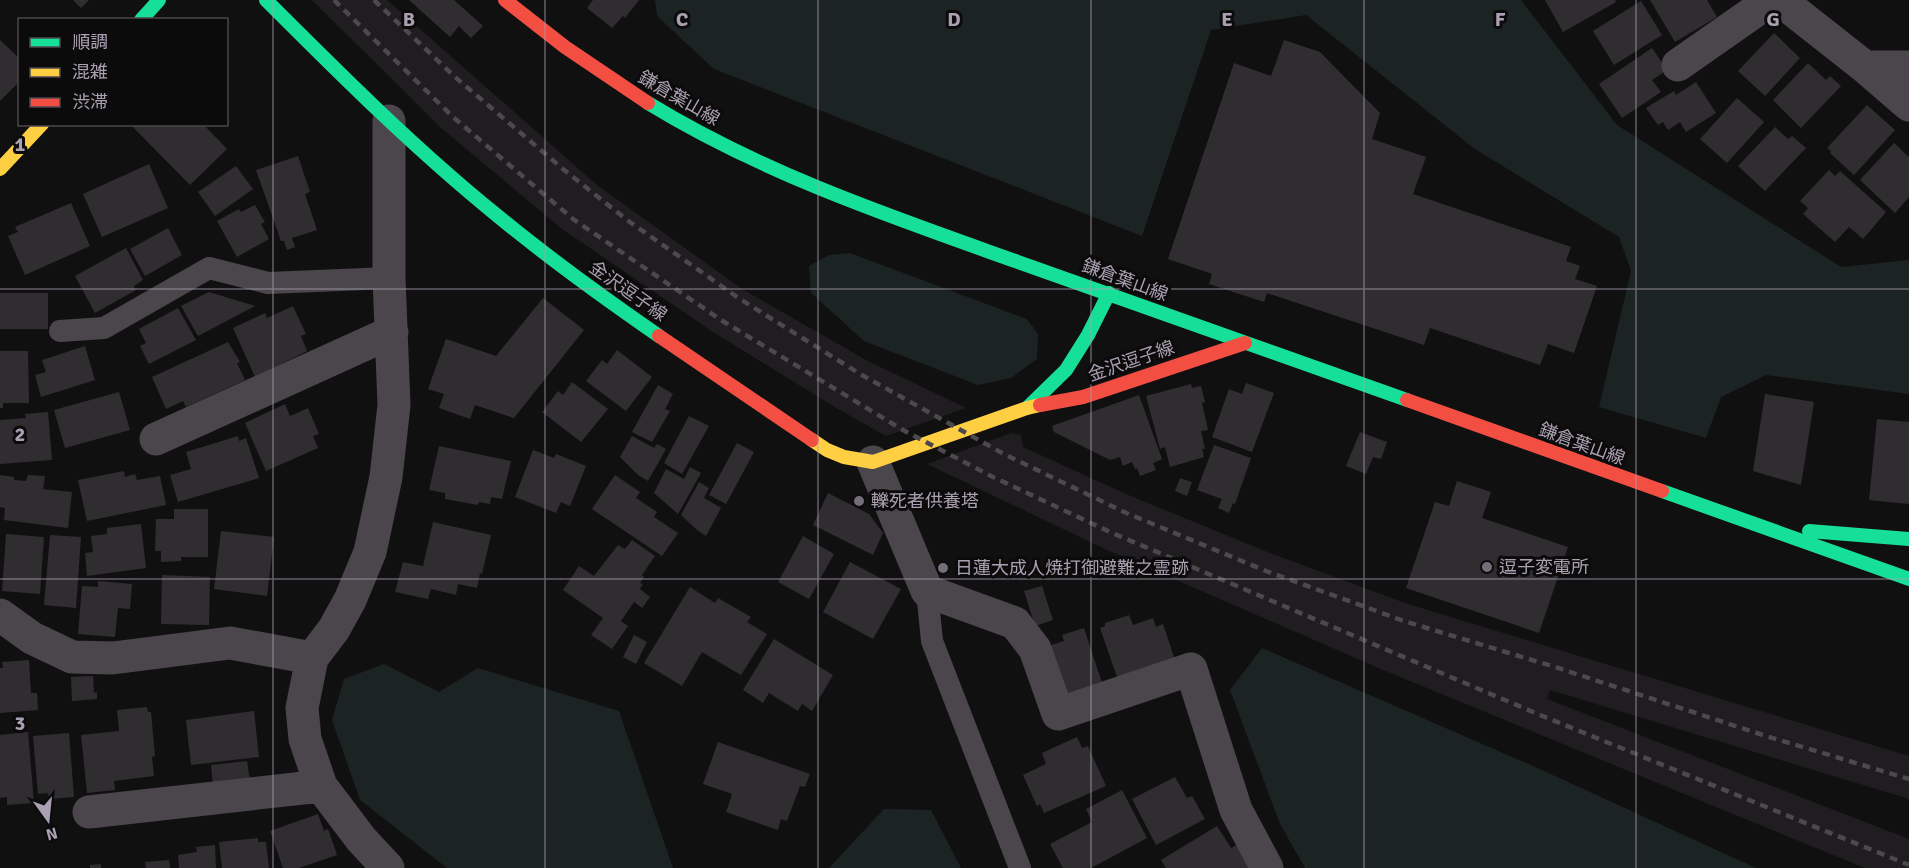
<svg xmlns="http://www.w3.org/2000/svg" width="1909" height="868" viewBox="0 0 1909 868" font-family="Signika,'Noto Sans JP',sans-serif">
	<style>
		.built { fill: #1f1d1f }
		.green { fill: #1c2323 }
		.building { fill: #302d30 }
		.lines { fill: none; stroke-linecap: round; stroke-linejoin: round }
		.lane { stroke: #4a464c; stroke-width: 22 }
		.street { stroke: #4a464c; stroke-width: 33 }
		.fast { stroke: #16e098; stroke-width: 14 }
		.slow { stroke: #ffcf43; stroke-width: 14 }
		.jam { stroke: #f24e42; stroke-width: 14 }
		.rail { stroke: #4c484e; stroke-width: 4.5; stroke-dasharray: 8 6; stroke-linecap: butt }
		.grid { fill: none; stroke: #aaa0b2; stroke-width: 1.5; stroke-opacity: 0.55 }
		.poi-dot { fill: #746e7a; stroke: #0c0b0c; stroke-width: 2 }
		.labels { text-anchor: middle; stroke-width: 6; stroke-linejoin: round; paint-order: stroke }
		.street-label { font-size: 18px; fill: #aaa0b2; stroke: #0c0b0c }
		.poi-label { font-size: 18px; fill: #aaa0b2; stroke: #0c0b0c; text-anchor: start }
		.grid-label { font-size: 20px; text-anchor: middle; font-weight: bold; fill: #aaa0b2; stroke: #0c0b0c; stroke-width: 6; stroke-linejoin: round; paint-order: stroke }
	</style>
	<rect width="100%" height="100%" fill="#111011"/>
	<path class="built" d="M312,0h75l210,185 145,104 126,72 98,47 -80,28 -48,-27 -125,-77 -151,-103 -121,-101z
		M1011,433l10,2 2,12 103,47 144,59 138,51 501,152v43l-359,-109 -3,9 362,140v29h-44l-120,-49 -362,-149 -278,-121 -178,-85z"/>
	<path class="green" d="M655,0h866l96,125 224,142 68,-7v134l-143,-19 -45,22 -15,41 -107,-31 32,-136 -12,-34 -144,-88 -169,-134 -95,15 -69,206 -428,-167 -57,-53z
		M850,253l177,66 11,15 -1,25 -26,19 -33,7 -114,-44 -53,-48 -2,-27 20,-11z
		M1262,648l271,118 223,102h-451l-25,-44 -50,-134z
		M384,664l55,28 39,-24 141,43 54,157h-226l-87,-68 -28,-80 12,-41z
		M884,809l47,1 30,58h-132z"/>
	<path class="building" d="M73,0h16l-8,8z
		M409,0h45l29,26 -12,12 -12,-12 -9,11z
		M593,0h46l-14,18 -2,-2 -11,12 -25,-20z
		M1545,0h70l1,2 -53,30z
		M1650,0h57l10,17 -42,25z
		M1641,1l21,34 -48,30 -21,-34z
		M1774,33l26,25 -35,38 -27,-25z
		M0,40l20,19v22l-20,20z
		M1284,40l36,12 60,61 -8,26 54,18 -13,37 158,53 -5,14 14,5 -5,13 22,7 -23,67 -26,-9 -8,21 -110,-37 -6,17 -157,-52 -3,9 -55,-18 3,-10 -44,-15 66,-196 37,13z
		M1652,48l15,22 -15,10 9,12 -39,26 -23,-34z
		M1808,63l18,17 4,-4 11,10 -40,42 -28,-28z
		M1696,82l20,31 -30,19 -6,-10 -12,8 -5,-8 -5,3 -12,-17 28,-17 2,4z
		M1737,98l27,24 -37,41 -27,-24z
		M1867,105l28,25 -41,45 -24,-22 1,-2 -4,-3z
		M130,124h73l24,25 -37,36z
		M1775,127l13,12 4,-3 14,12 -41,43 -27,-25z
		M1894,143l15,14v40l-14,16 -35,-33z
		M298,156l12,36 -5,2 12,36 -25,8 3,9 -8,3 -3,-9h-3l-25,-71z
		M149,164l19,44 -66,29 -19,-43z
		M236,166l17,23 -38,27 -17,-24z
		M1829,170l6,6 5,-5 46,41 -23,27 -14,-12 -14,15 -32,-28 5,-6 -8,-7z
		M71,203l19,43 -65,29 -17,-39 10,-4 -3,-5z
		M255,205l10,17 -4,2 8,15 -32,18 -20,-36 22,-12 2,3z
		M168,228l14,27 -37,21 -15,-27z
		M126,248l17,32 -9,6 2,4 -41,23 -20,-37z
		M209,292l46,14 -57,30 -17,-30z
		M0,293h48v36h-48z
		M543,298l41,32 -70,88 -39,-13 -5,14 -31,-11 5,-14 -16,-5 18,-50 50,17z
		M293,306l13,28 -5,2 6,15 -52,26 -22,-49 32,-15 2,5z
		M178,308l18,32 -47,24 -9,-18 6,-3 -7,-14z
		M228,342l12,20 -3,1 8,17 -59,27 -3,-6 -17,8 -14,-32z
		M85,346l10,34 -54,17 -6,-22 11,-3 -4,-12z
		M617,350l35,27 -26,34 -40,-30 16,-21 5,4z
		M0,351h28l1,52h-26v5h-3z
		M572,382l36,27 -27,33 -39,-30 16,-21 5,4z
		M1246,383l28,10 -22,59 -40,-15 17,-48 13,5z
		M1191,384l1,4 9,-2 4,16 -3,1 6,27 -7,1 4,18h-3l2,8 -34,10 -5,-20 -5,2 -14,-53z
		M658,385l15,9 -8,15 5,2 -18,31 -20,-10z
		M119,392l11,38 -65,18 -11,-38z
		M1765,394l49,8 -13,83 -48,-14z
		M1139,395l23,64 -9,4 3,7 -16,6 -3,-8 -2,1 -3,-7 -9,4 -3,-9 -10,3 -56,-28 -2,-6z
		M285,404l5,12 18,-8 11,26 -6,2 5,12 -52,23 -21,-48z
		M48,412l4,48 -52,4v-44l26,-2 -1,-4z
		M689,416l20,10 -27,48 -18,-11z
		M1877,419l32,3v82l-40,-4z
		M1360,432l27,10 -6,17 -8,-2 -7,17 -20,-8z
		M238,436l1,5 7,-3 13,40 -81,24 -8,-27 21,-6 -5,-17z
		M632,436l22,12 3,-4 9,5 -18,32 -10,-6 -18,-18z
		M737,443l17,9 -28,52 -17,-9z
		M1214,445l37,13 -16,46 -2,-1 -4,10 -11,-5 4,-9 -25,-9z
		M439,446l72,15 -9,38 -11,-2 -1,7 -11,-2 -1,3 -33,-6v-6l-16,-3z
		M533,450l21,8 2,-4 30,12 -16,40 -9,-4 -5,11 -41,-16z
		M690,467l11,6 -23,41 -24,-21 12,-24 18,10z
		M124,471l1,6 10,-3 2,6 23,-4 6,29 -79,16 -9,-41z
		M0,475l14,2v3l12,1 2,-6 17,1 -2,13 29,3 -4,36 -64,-8 1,-12 -5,-1z
		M615,475l25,17 -4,6 21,14 -3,5 24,16 -16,23 -70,-47z
		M1180,478l12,4 -5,14 -12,-5z
		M1457,481l34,11 -9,26 86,29 -29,86 -133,-45 29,-86 14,4z
		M699,482l10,6 -5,10 17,10 -15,28 -9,-6 -16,-15z
		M828,493l41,21 14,19 -10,22 -60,-30z
		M174,509h34v48h-27v4l-20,1v-11h-6l1,-32h18z
		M433,522l58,13 -9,39 -2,-1 -3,15 -19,-4 -2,11 -25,-6 -3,10 -33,-7 8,-30 20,4z
		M141,524l5,44 -59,8 -2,-23 8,-1 -2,-16 16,-2v-6z
		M221,531l53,6 -7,59 -53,-7z
		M6,534l38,3 -4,57 -38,-3z
		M50,535l31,2 -5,71 -32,-3z
		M803,536l31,18 -25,45 -31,-17z
		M632,540l23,16 -13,19 2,2 -4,6 3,1 -3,5 10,8 -8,11 -8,-6 -13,19 7,5 -16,23 -21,-14 12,-17 -40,-28 16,-24 15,10 24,-31 7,4z
		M850,562l51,27 -28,50 -50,-27z
		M162,575l48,2 -1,48 -48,-1z
		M98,581l34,3 -2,25 -12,-1 -3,29 -37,-3 4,-48 16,1z
		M1042,586l11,34 -18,6 -11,-35z
		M690,587l25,16 3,-5 33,19 -4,5 20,12 -26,41 -39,-23 -20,34 -38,-23z
		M1129,615l4,10 20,-7 3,9 7,-3 12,36 -58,17 -17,-49 5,-2v-3z
		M1084,628l18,55 -39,12 -15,-49 16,-5 -2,-6z
		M634,635l13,7 -11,22 -13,-7z
		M774,639l59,36 -21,36 -10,-7 -4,7 -29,-18 -6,10 -20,-13z
		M29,660l2,33h6l1,17 -38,3v-45h3l-1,-6z
		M93,676l1,17 3,-1v7l-25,2 -1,-24z
		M147,707l1,5h3l4,44 -3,1 2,19 -40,5 1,9 -28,3 -6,-58 38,-4 -2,-21z
		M254,711l5,46 -68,8 -5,-45z
		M28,732l6,71 -27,2v-8l-7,1v-63z
		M69,733l5,64 -25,2 -1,-6 -10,1 -5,-58z
		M1077,737l5,11 6,-2 18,40 -62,27 -4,-9 -3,2 -14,-31 23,-11 -4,-11z
		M718,742l92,32 -5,13 -5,-1 -13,35 -6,-2 -3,11 -52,-18 6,-18 -29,-10z
		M247,761l3,20 -37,4 -2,-20z
		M1175,777l12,21 5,-2 13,23 -49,26 -24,-46z
		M1122,790l25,48 -56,30h-28l-13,-24 42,-22 -6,-13z
		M318,814l6,17 4,-2 9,26 -38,13h-16l-13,-37z
		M1217,826l14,22 7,-4 15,24h-87l-5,-8z
		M258,838v4h8l3,26h-47l-3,-26z
		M215,845l1,23h-37l-1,-13 19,-3 -1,-5z
		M169,860l1,8h-24l-1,-6z
		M101,864v4h-11v-3z"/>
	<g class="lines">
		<path class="lane" d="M60,331l44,-3 105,-60 59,15 121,-5
			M927,591l5,50 88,227"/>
		<path class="street" d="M1780,0l85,67 44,38
			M1678,65l93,-65
			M1865,67h44
			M156,439l236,-107
			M873,462l54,129 88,32 20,26 23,65 133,-45 45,141 31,58
			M0,615l32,23 40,19 41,1 117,-15 82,15 22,-29 16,-29 20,-48 16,-75 8,-72 -5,-127v-157
			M312,658l-10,50 3,31 16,47 40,53 27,29
			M89,812l232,-26"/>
		<path class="fast" d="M266,0c75,75 150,150 233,217 51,42 105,81 160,119
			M141,20l18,-20
			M648,103c116,71 244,114 370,159 130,46 260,92 389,138
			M1027,408l39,-38 22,-35 21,-42
			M1662,491l247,88
			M1809,531l100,8"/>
		<path class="slow" d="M0,169l42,-45
			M812,440l15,10 17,7 29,5 154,-54 13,-3"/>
		<path class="jam" d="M505,0l60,47 83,56
			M659,336l153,104
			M1407,400l255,91
			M1040,405l43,-8 162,-54"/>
		<path class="rail" d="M334,0l119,117 120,102 148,101 182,110 88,46 119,56 430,183 369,150
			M374,0l81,77 108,92 64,51 113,79 120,75 144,80 120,58 142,59 138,50 151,46 211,69 143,43"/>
	</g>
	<path class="grid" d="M273,0v868M545,0v868M818,0v868M1091,0v868M1364,0v868M1636,0v868M0,289h1909M0,579h1909"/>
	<g class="poi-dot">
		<circle cx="859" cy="501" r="6"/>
		<circle cx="1487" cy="567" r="6"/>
		<circle cx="943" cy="568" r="6"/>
	</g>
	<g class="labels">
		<g class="street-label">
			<text transform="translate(679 98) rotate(30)" y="6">鎌倉葉山線</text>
			<text transform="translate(1125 280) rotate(20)" y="6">鎌倉葉山線</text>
			<text transform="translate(628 291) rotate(35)" y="6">金沢逗子線</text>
			<text transform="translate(1131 361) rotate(-19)" y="6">金沢逗子線</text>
			<text transform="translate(1582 444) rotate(20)" y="6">鎌倉葉山線</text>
		</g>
		<g class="poi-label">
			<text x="871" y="507">轢死者供養塔</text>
			<text x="1499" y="573">逗子変電所</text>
			<text x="955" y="574">日蓮大成人焼打御避難之霊跡</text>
		</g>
	</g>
	<g class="grid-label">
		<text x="409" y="26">B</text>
		<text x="682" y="26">C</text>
		<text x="954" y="26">D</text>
		<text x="1227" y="26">E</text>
		<text x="1500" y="26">F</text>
		<text x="1773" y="26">G</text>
		<text x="20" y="151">1</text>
		<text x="20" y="441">2</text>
		<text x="20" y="730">3</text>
	</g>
	<rect x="18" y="18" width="210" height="108" fill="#0c0b0c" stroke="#4b474e" stroke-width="1.5"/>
	<rect x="30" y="38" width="30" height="9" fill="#16e098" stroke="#4b474e" stroke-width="1.5"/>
	<text x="72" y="48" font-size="18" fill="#aaa0b2">順調</text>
	<rect x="30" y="68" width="30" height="9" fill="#ffcf43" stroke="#4b474e" stroke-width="1.5"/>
	<text x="72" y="78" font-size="18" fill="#aaa0b2">混雑</text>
	<rect x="30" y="98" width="30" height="9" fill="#f24e42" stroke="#4b474e" stroke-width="1.5"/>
	<text x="72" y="108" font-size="18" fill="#aaa0b2">渋滞</text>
	<g transform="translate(48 820) rotate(165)" stroke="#0c0b0c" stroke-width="4.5" paint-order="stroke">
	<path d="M0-4.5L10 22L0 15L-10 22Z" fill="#aaa0b2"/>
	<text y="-9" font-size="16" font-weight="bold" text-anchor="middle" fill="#aaa0b2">N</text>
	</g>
</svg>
